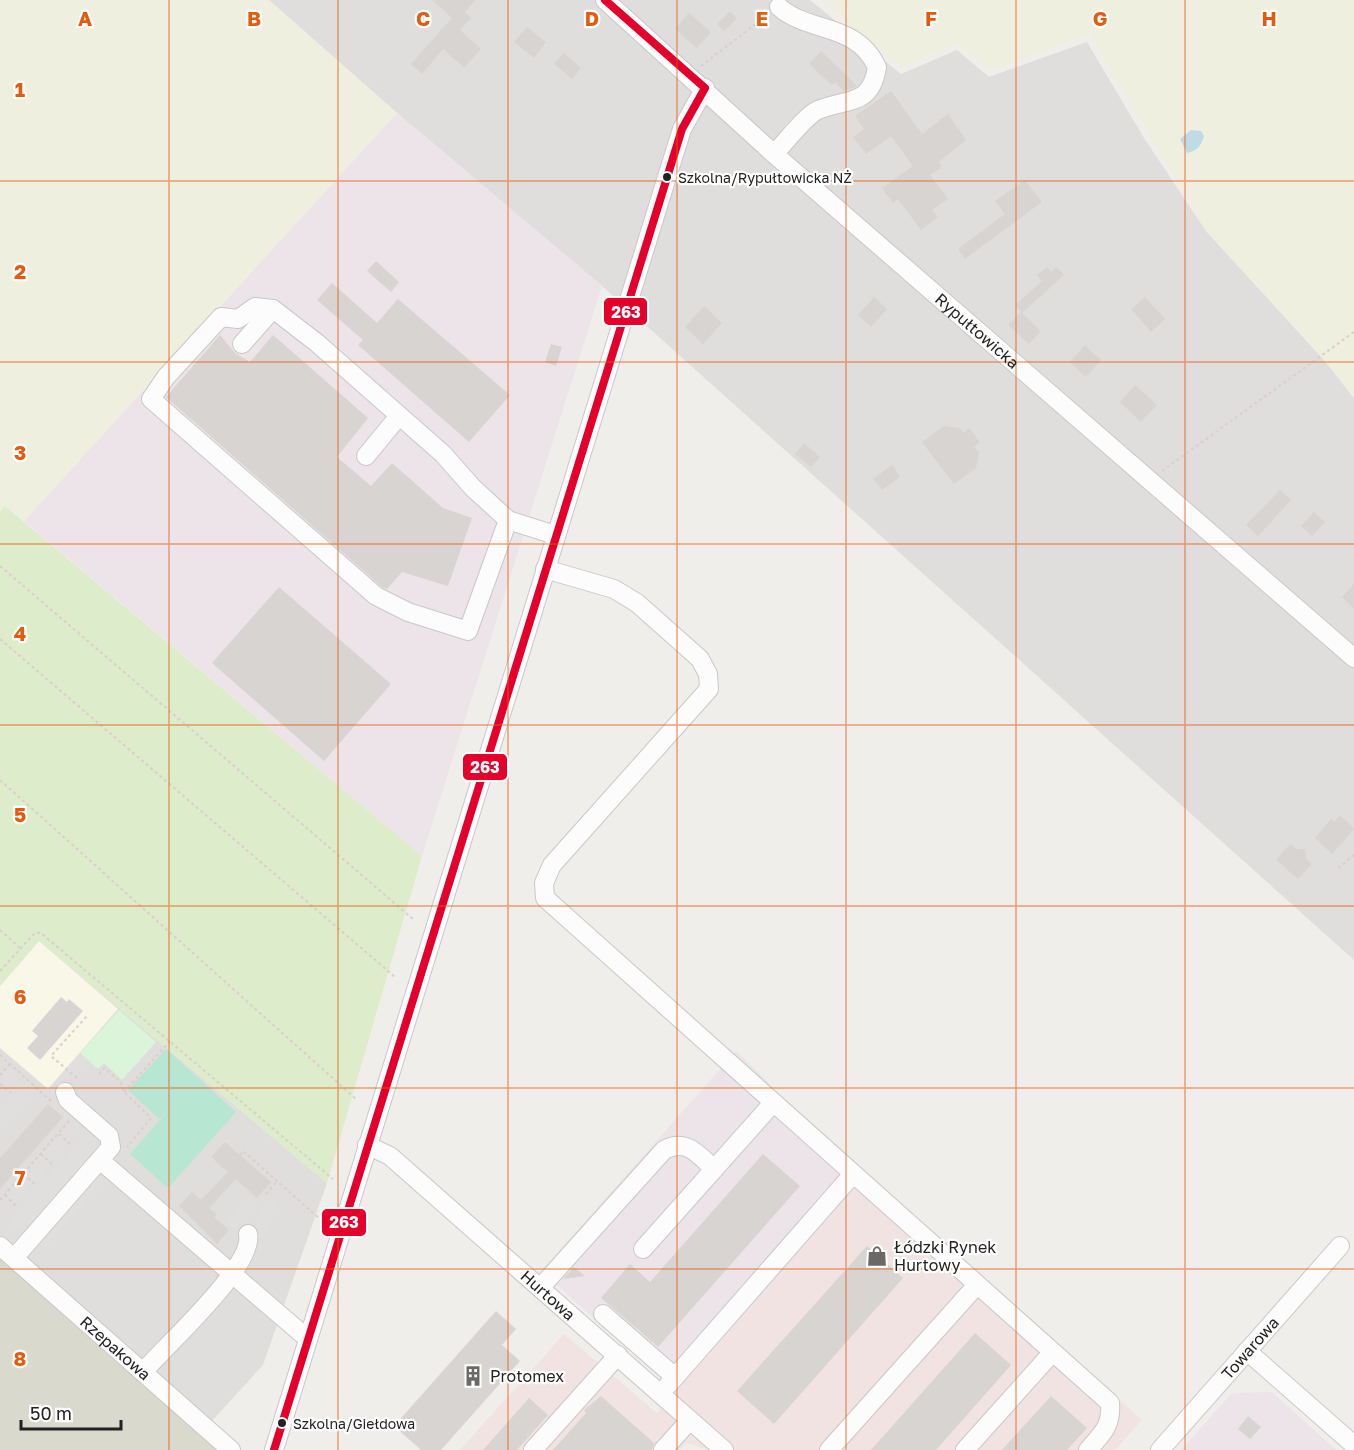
<svg xmlns="http://www.w3.org/2000/svg" width="1354" height="1450" viewBox="0 0 1354 1450" font-family="'Golos Text',sans-serif">
	<style>
		.residential { fill: #dfdedc }
		.commercial { fill: #f1e3e1 }
		.industrial { fill: #ede4e9 }
		.education { fill: #f8f7e8 }
		.construction { fill: #d9d9cd }
		.farmland { fill: #efefdf }
		.grass { fill: #ddeccb }
		.park { fill: #daf5da }
		.pitch { fill: #b7e6d2 }
		.parking { fill: #e0dfde }
		.water { fill: #bfdbe3 }
		.building { fill: #d7d4d2 }
		.lines { fill: none; stroke-linecap: round; stroke-linejoin: round }
		.minor-casing { stroke: #c9c8c7; stroke-width: 20 }
		.path { stroke: #dccecd; stroke-width: 2; stroke-dasharray: 3 3; stroke-linecap: butt }
		.minor { stroke: #fdfcfc; stroke-width: 18 }
		.bus-1-casing { stroke: #fff; stroke-width: 12 }
		.bus-1 { stroke: #e4002b; stroke-width: 8 }
		.grid { fill: none; stroke: #e8590c; stroke-width: 1.5; stroke-opacity: 0.55 }
		.bus-dot { fill: #222; stroke: #fff; stroke-width: 2 }
		.labels { text-anchor: middle; stroke-width: 4.5; stroke-linejoin: round; paint-order: stroke }
		.bus-label { font-size: 14px; fill: #222; stroke: #fff; text-anchor: start }
		.street-label { font-size: 16px; fill: #222; stroke: #fff }
		.poi-label { font-size: 16px; fill: #222; stroke: #fff; text-anchor: start }
		.grid-label { font-size: 20px; text-anchor: middle; font-weight: bold; fill: #e8590c; stroke: #fff; stroke-width: 4.5; stroke-linejoin: round; paint-order: stroke }
		.line-badge { stroke: #fff; stroke-width: 2 }
		.badge-label { font-size: 16px; text-anchor: middle; font-weight: bold; fill: #fff }
	</style>
	<rect width="100%" height="100%" fill="#f0eeeb"/>
	<path class="residential" d="M269,0h541l91,74 56,-24 32,27 98,-35 57,96 62,93 119,130 29,37v562l-752,-674 -205,-173z
		M39,941l288,242 -64,182 -63,69 -200,-178v-271z"/>
	<path class="commercial" d="M867,1178l275,242 -27,30h-407l-21,-7 -7,7h-220l104,-116 93,79z"/>
	<path class="industrial" d="M397,113l205,173 -180,570 -398,-335z
		M736,1051l25,24 42,47 64,56 -191,214 -135,-121z
		M1272,1392l64,58h-155l51,-57z"/>
	<path class="education" d="M39,941l79,68 -70,80 -48,-41v-62z"/>
	<path class="construction" d="M0,1256l218,194h-218z"/>
	<path class="farmland" d="M0,0h269l128,113 -373,408 -18,-15 -6,6z
		M820,0h534v398l-29,-37 -119,-130 -117,-197 -99,37 -32,-28 -56,24z"/>
	<path class="grass" d="M5,506l417,350 -95,327 -288,-242 -39,45v-474z"/>
	<path class="park" d="M119,1010l37,32 -34,38 -18,-17 -6,6 -18,-16z"/>
	<path class="pitch" d="M166,1049l70,63 -68,76 -38,-34 39,-44 -10,9 -31,-29z"/>
	<path class="parking" d="M80,1053l8,7 -31,37 -8,-6z
		M11,1068l9,8 -11,13 -9,-8z
		M26,1081l8,8 -34,39v-17z
		M76,1116l9,7 -16,18 -9,-7z
		M91,1129l9,8 -5,6 8,7 -73,83 -8,-7 -4,4 -9,-8z
		M59,1136l8,8 -16,18 -8,-8z
		M41,1156l9,8 -16,18 -9,-8z
		M96,1173l8,7 -60,68 -7,-7z
		M24,1176l8,8 -17,19 -8,-8z
		M250,1195l8,7 -23,27 -8,-7z
		M268,1197l10,4 -16,37 -10,-5z"/>
	<path class="water" d="M1191,130l10,1 3,5c-3,9 -6,15 -17,17l-7,-14z"/>
	<path class="building" d="M432,0h44l-11,12 6,6 -11,12 21,19 -17,19 -21,-19 -21,25 -11,-10 41,-46z
		M730,11l7,8 -13,12 -7,-7z
		M689,13l22,19 -14,16 -22,-19z
		M527,27l19,15 -12,16 -20,-16z
		M821,51l23,22 13,13 -13,5 -9,-9 -3,3 -23,-21z
		M564,53l17,15 -9,11 -18,-15z
		M891,91l31,43 26,-20 18,26 -27,22 3,5 -12,8 18,24 -16,11 6,7 -17,13 -23,-31 -5,4 -11,-15 31,-22 -22,-30 -25,18 -13,-17 11,-8 -9,-13z
		M1025,180l17,22 -77,57 -7,-10 47,-35 -10,-13z
		M376,261l23,21 -8,10 -24,-21z
		M1047,267l4,5 5,-5 8,8 -42,38 -7,-8 27,-24 -5,-6z
		M332,283l45,40 21,-24 112,96 -41,47 -111,-97 5,-5 -46,-40z
		M874,297l13,12 -16,18 -13,-12z
		M1145,297l20,22 -14,13 -20,-23z
		M704,306l18,17 -19,21 -18,-17z
		M1021,312l20,19 -12,13 -21,-19z
		M220,335l15,18 15,9 23,-27 95,83 -31,39 34,29 21,-23 51,45 29,10 -24,68 -46,-14 -15,17 -5,-2 -216,-190z
		M551,344l11,3 -6,19 -11,-4z
		M1085,345l16,15 -15,17 -16,-15z
		M1135,385l22,20 -16,17 -21,-20z
		M944,426l16,2 3,5 6,-5 11,14 -6,5 5,6 -3,15 -22,16 -32,-42z
		M804,443l16,14 -9,10 -16,-13z
		M892,465l8,12 -18,13 -9,-11z
		M1280,490l11,10 -33,36 -12,-11z
		M1314,512l11,10 -13,14 -11,-10z
		M1354,584v25l-12,-12z
		M279,587l112,97 -67,77 -112,-98z
		M1340,815l14,14 -22,25 -17,-16 16,-19 3,3z
		M1290,844l6,5h9l1,10 6,5 -14,15 -22,-19z
		M61,997l6,5 2,-3 14,12 -43,49 -13,-12 11,-12 -6,-5z
		M48,1104l15,13 -63,72v-31z
		M225,1142l46,40 -14,16 -21,-19 -27,29 8,7 -3,2 15,13 -12,14 -38,-38 13,-14 9,8 27,-28 -17,-15z
		M763,1154l37,32 -142,161 -57,-49 29,-34 20,18z
		M867,1246l36,32 -129,146 -37,-33z
		M574,1267l11,9 -22,3z
		M496,1311l20,18 -14,16 18,16 -79,89h-20l-27,-24z
		M975,1333l36,32 -75,85h-65z
		M601,1396l53,47 -2,7h-99l33,-37 -2,-3z
		M1051,1396l36,32 -20,22h-65z
		M529,1398l19,17 -31,35h-34z
		M1248,1416l13,11 -11,12 -12,-10z"/>
	<g class="lines">
		<g class="minor-casing">
			<g id="minor">
				<path id="s1" d="M605,0l169,154 580,504"/>
				<path d="M774,154c10,-10 32,-39 44,-44 29,-12 53,-3 59,-43 -21,-45 -67,-33 -98,-60"/>
				<path d="M273,309l-18,-2 -17,12 -17,-2 -55,60 -15,22 225,197 32,16 60,19 40,-111"/>
				<path d="M242,344l31,-35 44,34 126,111 30,34 35,32 47,15"/>
				<path d="M366,456l32,-39"/>
				<path d="M545,569l69,20 23,14 63,56 8,15 1,15 -157,176 -8,18 1,15 565,505c2,23 -8,31 -22,47"/>
				<path id="s2" d="M367,1145l23,11 334,294"/>
				<path d="M101,1161l207,178"/>
				<path id="s3" d="M0,1246l231,204"/>
				<path d="M643,1249l130,-146"/>
				<path d="M14,1258l97,-111 -2,-11 -41,-36 -3,-8"/>
				<path d="M540,1288l124,-138c22,-12 34,4 50,19"/>
				<path d="M603,1314l72,63 -7,8"/>
				<path d="M1247,1351l107,94"/>
				<path d="M143,1372c23,-27 112,-106 105,-138"/>
				<path d="M675,1377l178,-203"/>
				<path d="M274,1450l393,-1273 15,-48 23,-41"/>
				<path d="M533,1450l85,-95"/>
				<path d="M663,1450l27,-30"/>
				<path d="M829,1450l147,-164"/>
				<path d="M965,1450l87,-97"/>
				<path id="s4" d="M1160,1450l180,-204"/>
			</g>
		</g>
		<path class="path" d="M701,66l64,-49
			M1162,471l192,-139
			M0,566l413,353
			M0,639l395,338
			M0,780l357,320
			M1338,868l16,-13
			M0,930l20,18
			M0,971l31,-34 5,-5 6,2 291,245
			M0,1055l51,46
			M99,1074l5,-6 17,14 2,9 28,27 -24,29
			M0,1075l10,-11
			M77,1078l-26,-22 37,-41
			M0,1084l11,9
			M124,1092l46,-51
			M59,1134l12,11
			M41,1154l12,11
			M240,1155l3,-4 77,68
			M23,1174l13,11
			M266,1194l11,-13
			M5,1195l12,12
			M0,1200l69,-79"/>
		<use href="#minor" class="minor"/>
		<g class="bus-1-casing">
			<path id="bus-1" d="M605,0l100,88
				M274,1450l408,-1321 23,-41"/>
		</g>
		<use href="#bus-1" class="bus-1"/>
	</g>
	<path class="grid" d="M169,0v1450M338,0v1450M508,0v1450M677,0v1450M846,0v1450M1016,0v1450M1185,0v1450M0,181h1354M0,362h1354M0,544h1354M0,725h1354M0,906h1354M0,1088h1354M0,1269h1354"/>
	<defs>
		<g id="shop-bare" transform="scale(1.62)"><path d="M-5-2.5h2.3a2.7 3.5 0 0 1 5.4 0H5L5.5 6h-11ZM-1.5-2.5h3a1.5 2.3 0 0 0-3 0Z" fill="#6a6968" stroke="#fff" stroke-width="2.5" paint-order="stroke"/></g>
		<g id="building-bare" transform="scale(1.62)"><path d="M-4-6H4V6H1V3H-1V6H-4ZM-2.5-4.3h1.7v1.8h-1.7ZM.8-4.3h1.7v1.8H.8ZM-2.5-1h1.7V.8h-1.7ZM.8-1h1.7V.8H.8Z" fill="#6a6968" stroke="#fff" stroke-width="2.5" paint-order="stroke"/></g>
	</defs>
	<g fill-rule="evenodd">
		<use href="#shop-bare" x="877" y="1256"/>
		<use href="#building-bare" x="473" y="1376"/>
	</g>
	<g class="bus-dot">
		<circle cx="667" cy="177" r="5"/>
		<circle cx="282" cy="1423" r="5"/>
	</g>
	<g class="labels">
		<g class="bus-label">
			<text x="678" y="183">Szkolna/Rypułtowicka NŻ</text>
			<text x="293" y="1429">Szkolna/Giełdowa</text>
		</g>
		<g class="street-label">
			<text dy="6" stroke="none"><textPath href="#s1" startOffset="498">Rypułtowicka</textPath></text>
			<text dy="6" stroke="none"><textPath href="#s2" startOffset="236">Hurtowa</textPath></text>
			<text dy="6" stroke="none"><textPath href="#s3" startOffset="154">Rzepakowa</textPath></text>
			<text dy="6" stroke="none"><textPath href="#s4" startOffset="136">Towarowa</textPath></text>
		</g>
		<g class="poi-label">
			<text x="894" y="1253">Łódzki Rynek<tspan x="894" dy="18">Hurtowy</tspan></text>
			<text x="490" y="1382">Protomex</text>
		</g>
	</g>
	<g class="grid-label">
		<text x="85" y="26">A</text>
		<text x="254" y="26">B</text>
		<text x="423" y="26">C</text>
		<text x="592" y="26">D</text>
		<text x="762" y="26">E</text>
		<text x="931" y="26">F</text>
		<text x="1100" y="26">G</text>
		<text x="1269" y="26">H</text>
		<text x="20" y="97">1</text>
		<text x="20" y="279">2</text>
		<text x="20" y="460">3</text>
		<text x="20" y="641">4</text>
		<text x="20" y="822">5</text>
		<text x="20" y="1004">6</text>
		<text x="20" y="1185">7</text>
		<text x="20" y="1366">8</text>
	</g>
	<g class="line-badge">
		<rect x="603" y="297" width="45" height="29" rx="6" fill="#e4002b"/>
		<rect x="462" y="753" width="46" height="28" rx="6" fill="#e4002b"/>
		<rect x="321" y="1208" width="46" height="29" rx="6" fill="#e4002b"/>
	</g>
	<g class="badge-label">
		<text x="626" y="318">263</text>
		<text x="485" y="773">263</text>
		<text x="344" y="1228">263</text>
	</g>
	<path d="M21 1420v9h100v-9" fill="none" stroke="#222222" stroke-width="3"/>
	<text x="30" y="1420" font-size="18" fill="#222222" stroke="#ffffff" stroke-width="4.5" paint-order="stroke">50 m</text>
</svg>
